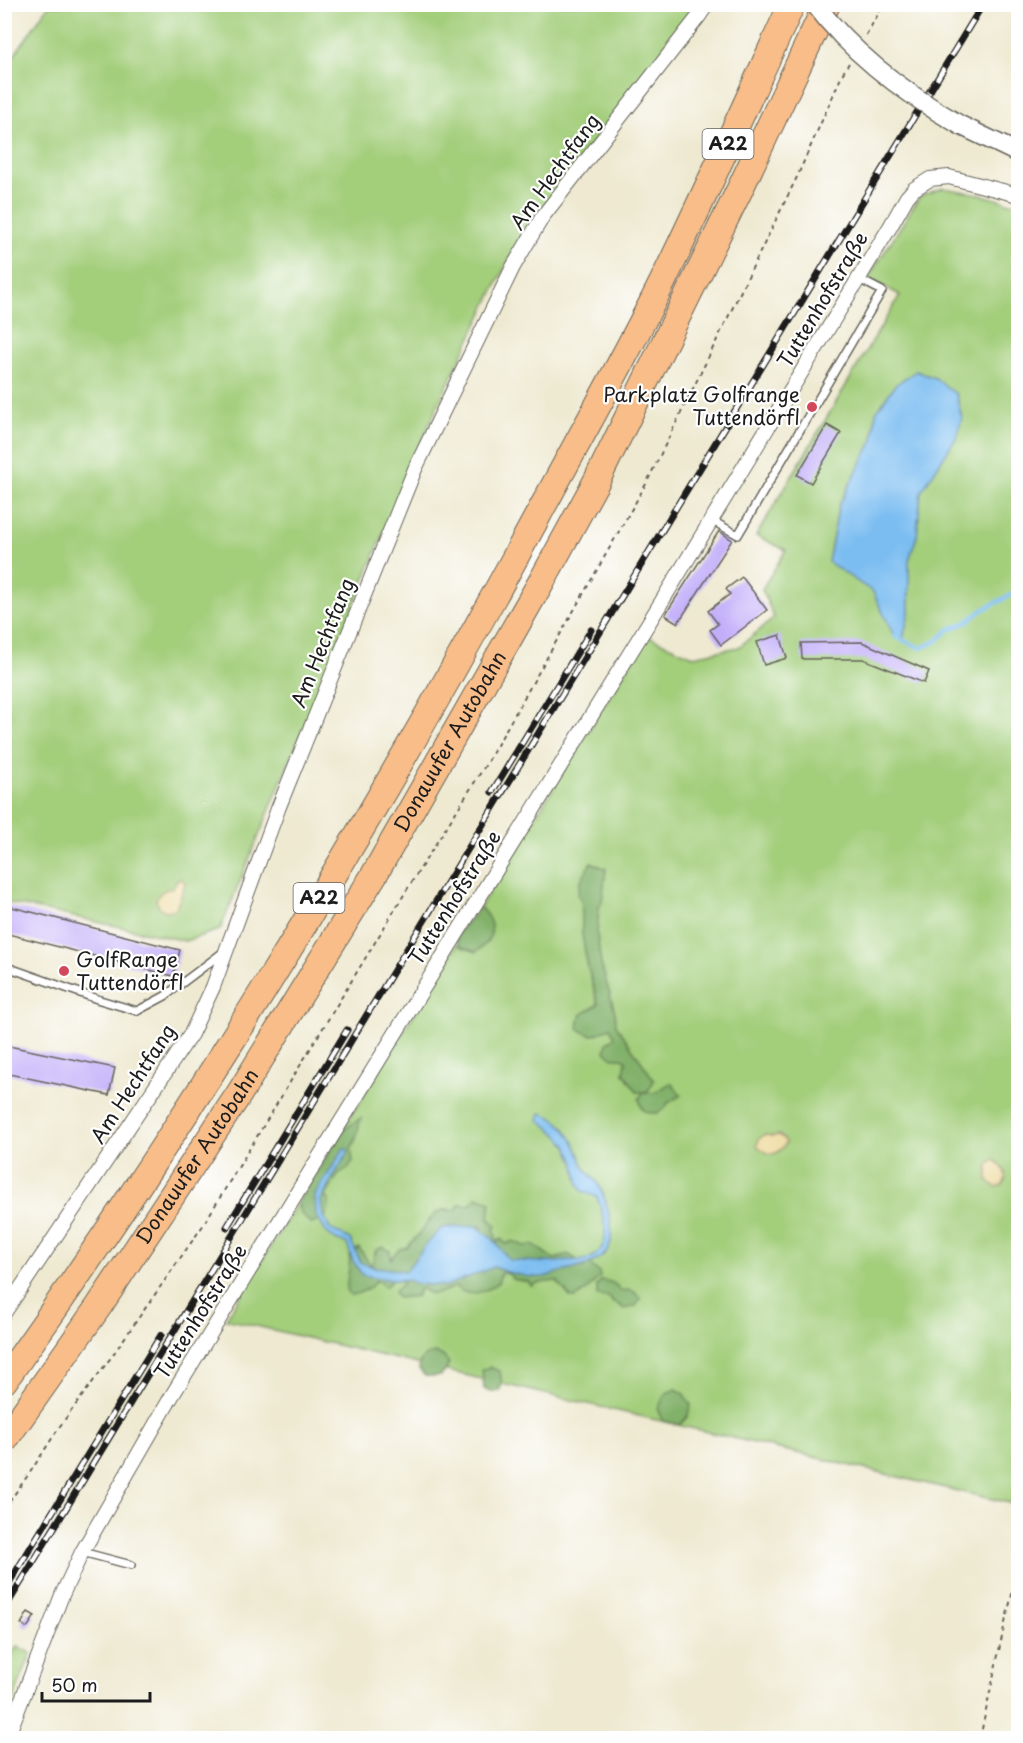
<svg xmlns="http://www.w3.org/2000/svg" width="1023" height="1743" viewBox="0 0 1023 1743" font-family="'Playpen Sans',sans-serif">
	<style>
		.green { fill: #a3ce7a; stroke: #60754b; stroke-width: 1.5 }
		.forest { fill: #82b16a; stroke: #4f6643; stroke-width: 1.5 }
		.sand { fill: #eeda9e; stroke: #857b5d; stroke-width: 1.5 }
		.water { fill: #7bbdf1; stroke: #4c6c86; stroke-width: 1.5 }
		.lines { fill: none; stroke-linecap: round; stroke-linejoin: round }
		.stream { stroke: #7bbdf1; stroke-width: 4.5 }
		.building { fill: #c1adf9 }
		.service-casing { stroke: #66645b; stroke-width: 10 }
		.minor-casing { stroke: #66645b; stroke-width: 16 }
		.tertiary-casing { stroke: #66645b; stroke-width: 21 }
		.motorway-casing { stroke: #66645b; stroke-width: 28 }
		.path { stroke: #66645b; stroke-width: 2; stroke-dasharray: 4.5 4.5; stroke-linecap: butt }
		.service { stroke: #fff; stroke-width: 7 }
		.minor { stroke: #fff; stroke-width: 14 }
		.tertiary { stroke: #fff; stroke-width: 18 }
		.motorway { stroke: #f8bd88; stroke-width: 26 }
		.rail-casing { stroke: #1c1c1c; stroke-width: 7 }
		.rail { stroke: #fff; stroke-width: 4.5; stroke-dasharray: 14; stroke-linecap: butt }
		.tertiary-bridge-casing { stroke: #66645b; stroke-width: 21; stroke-linecap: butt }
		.tertiary-bridge { stroke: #fff; stroke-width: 18 }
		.poi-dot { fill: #d1495b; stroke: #fff; stroke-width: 2 }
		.labels { text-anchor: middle; stroke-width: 4.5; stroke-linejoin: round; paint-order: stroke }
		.shield { fill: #fff; stroke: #606060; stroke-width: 1.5 }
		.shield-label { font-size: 18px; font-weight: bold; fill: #1c1c1c }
		.street-label { font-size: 20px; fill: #1c1c1c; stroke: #fff }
		.poi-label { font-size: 20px; fill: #1c1c1c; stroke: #fff; text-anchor: end }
	</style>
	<rect width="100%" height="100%" fill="#fff"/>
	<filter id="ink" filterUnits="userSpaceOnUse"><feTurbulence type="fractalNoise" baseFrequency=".0167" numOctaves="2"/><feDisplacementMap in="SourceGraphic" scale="12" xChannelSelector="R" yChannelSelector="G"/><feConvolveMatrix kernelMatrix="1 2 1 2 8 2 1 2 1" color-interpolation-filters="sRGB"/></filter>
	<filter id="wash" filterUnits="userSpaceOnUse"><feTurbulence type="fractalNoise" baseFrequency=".008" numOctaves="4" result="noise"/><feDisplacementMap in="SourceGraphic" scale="24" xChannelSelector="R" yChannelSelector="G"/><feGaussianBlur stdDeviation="1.35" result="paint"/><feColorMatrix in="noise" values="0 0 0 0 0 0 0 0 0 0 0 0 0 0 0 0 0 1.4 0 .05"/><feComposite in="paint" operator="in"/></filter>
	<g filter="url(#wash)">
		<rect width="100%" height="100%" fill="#eee9d0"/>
		<path class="green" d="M49,5h651l-144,185 -41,57 -72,147 -29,65 -194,471 -35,11 -180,-39 -1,-832z
			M943,188l36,6 39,11v1300l-792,-186 421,-683 46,20 46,-9 35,-29 -12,-29 24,-39 -30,-14 144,-241 -32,-17 52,-82z
			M17,1646l14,7 -26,69v-55z"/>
		<path class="forest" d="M591,862l15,7 -4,33 -3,5 -2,27 4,30 14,48 1,13 38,55 -5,10 -5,2c12,5 17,-5 27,-9l10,12 -13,8 -4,6 -7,4h-7l-8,-4 -3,-10 4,-7h-6l-13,-19 2,-12 -3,-3h-10l-8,-7 2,-8 8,-6 -5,-9c-16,6 -17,12 -32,0l2,-12 18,-12 -10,-36 -6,-33v-32l-4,-8 2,-13z
			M480,907c16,17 16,31 -4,45l-17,-6 -4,-10z
			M361,1118l-6,24 -4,6 2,13 -5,8 -8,4 -4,5 -11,20 4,2c0,15 -4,19 -18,24l-10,-10 -4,-11 45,-72z
			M477,1197l14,5 -2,16 7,7 -2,6 3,10 -4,3 -10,-12 -2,-6 -39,2 -14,15 65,4 8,-8 5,5 7,-3 13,6 6,-3c9,4 14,12 23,15l13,-5 11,7 4,7 6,-4 10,8 1,4 -13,14 -12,8 -5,-1 -13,-16 -19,2 -7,3 -2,-4 -17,-3c-2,-6 -5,-7 -11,-6l-3,10c-12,9 -31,16 -42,4 -13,3 -22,13 -33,2l-5,1 -1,6 -19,2 -3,-4 -1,-3 9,-8v-2l-11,-1 -7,7 -9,-7c-4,8 -16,14 -25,15l-3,-2c-4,-13 4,-25 1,-38l10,-7 12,18 5,-16 7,-3 7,4 1,8c6,-7 6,-10 16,-12 4,-6 9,-9 13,-14 11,-14 14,-26 35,-23l5,-6 9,1z
			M601,1280c9,1 15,3 20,11 8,-2 16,0 19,8l-4,7 -12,3 -5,-4 -6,-2 -4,-6 -12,-1v-11z
			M435,1353l8,3 6,7 -3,7 -5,6h-16l-6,-7c1,-12 5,-14 16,-16z
			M489,1367l11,4 2,13 -3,7 -6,1 -9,-3 -2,-19z
			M676,1389l7,4 8,12 -4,12 -7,8 -17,-4 -5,-13 8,-15z"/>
		<path class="sand" d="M181,879l4,3c0,5 -7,22 -10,28l-10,1 -6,-4 -3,-7c3,-7 7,-11 16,-12l5,-8z
			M764,1135l9,1 6,-1 5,4 2,4c-10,15 -16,13 -29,3l2,-7z
			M994,1160c9,5 15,15 9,25l-7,2 -8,-6v-16z"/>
		<path class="water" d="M916,371l19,7 21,16 6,24 -6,20 -35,54 -4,44 -8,24v53l-6,26 -9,-3 -21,-44 -45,-30 11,-57 34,-65 3,-28 19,-27z
			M541,1113c18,5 30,21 37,38 3,5 3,12 7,17 3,5 8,9 12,14 9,15 19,49 12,66 -7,15 -34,21 -48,24 -6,1 -12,4 -18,5 -14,1 -37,-4 -49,-10l-48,19 -28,-2 -10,-4h-16l-30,-5 -10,-16 -5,-15 -3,-2 -7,-1 -12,-10 -9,-17 -1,-19 29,-47 5,3 -13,21 -15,28 1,12 8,17 20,10 11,24 13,4 32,4 19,-25 17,-18 34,-2 16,12 17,22c14,1 34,3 47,2 4,0 6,-1 10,-2 6,0 12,2 18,0 31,-8 21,-41 13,-63l-15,-6 -4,-9 -4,-21 -7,-15 -8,-10 -20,-16z"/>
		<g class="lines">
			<path class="stream" d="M894,636l27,12 16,-7 11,-11 19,-8 17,-13 34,-18"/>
		</g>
		<g id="blocks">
			<path class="building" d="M827,425l14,8 -30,50 -14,-8z
				M719,531l13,9 -54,83 -13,-8z
				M742,577l25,33 -46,35 -11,-15 8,-6 -10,-13 22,-17 -4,-5z
				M780,635l7,23 -23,7 -7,-23z
				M862,642l67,29 -5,12 -61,-24h-61l-1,-16z
				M4,905l176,45 -7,26 -169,-43z
				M4,1045l111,23 -6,27 -105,-22z
				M28,1612l7,4 -8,12 -6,-4z"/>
		</g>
	</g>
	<g filter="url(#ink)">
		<use href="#blocks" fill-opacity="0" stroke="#66645b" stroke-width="1.5"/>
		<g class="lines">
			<g class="service-casing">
				<path id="service" d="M711,520l27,15 144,-244 -23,-12
					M4,966l96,34 37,11 28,-15 57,-43
					M82,1552l49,13"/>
			</g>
			<g class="minor-casing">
				<path id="minor" d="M4,1313l187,-279 22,-47 65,-178 137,-340 98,-202 30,-51 156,-200 8,-12
					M7,1738l55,-143 20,-43 91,-158 486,-788 231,-379 17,-30 7,-8 16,-10 19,-2 69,18"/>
			</g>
			<g class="tertiary-casing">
				<path id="tertiary" d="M960,125l58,28"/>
			</g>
			<g class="motorway-casing">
				<g id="motorway">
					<path d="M4,1381c196,-276 372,-565 532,-862 43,-80 88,-159 128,-240 44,-91 86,-183 128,-275"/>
					<path id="s1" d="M4,1441l95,-135 140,-212 135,-219 170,-298 53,-97 143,-291 87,-185"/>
				</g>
			</g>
			<path class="path" d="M4,23l12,-19
				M866,35l18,-31
				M4,1509l27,-38 29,-45 52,-70 90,-129 206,-339 80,-127 158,-277 151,-307 46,-104 6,-10
				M980,1738l25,-115 13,-53"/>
			<use href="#service" class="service"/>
			<use href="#minor" class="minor"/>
			<use href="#tertiary" class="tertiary"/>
			<use href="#motorway" class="motorway"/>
			<g class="rail-casing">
				<path id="rail" d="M492,792l99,-162
					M227,1227l120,-197
					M4,1591l157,-256
					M4,1610l979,-1606"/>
			</g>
			<use href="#rail" class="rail"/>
			<g class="tertiary-bridge-casing">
				<path id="tertiary-bridge" d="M815,4c38,51 91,90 145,121"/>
			</g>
			<use href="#tertiary-bridge" class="tertiary-bridge"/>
		</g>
	</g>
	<g class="poi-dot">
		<circle cx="812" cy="407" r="6"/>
		<circle cx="64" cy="971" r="6"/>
	</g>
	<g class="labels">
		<g class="shield">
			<rect x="702.5" y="129" width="51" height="30" rx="4.5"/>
			<rect x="293.5" y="883" width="51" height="30" rx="4.5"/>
		</g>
		<g class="shield-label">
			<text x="728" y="150">A22</text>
			<text x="319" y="904">A22</text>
		</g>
		<g class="street-label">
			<text transform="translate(555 172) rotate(-54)" y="7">Am Hechtfang</text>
			<text transform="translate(823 300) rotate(-59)" y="7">Tuttenhofstraße</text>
			<text transform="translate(323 643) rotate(-68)" y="7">Am Hechtfang</text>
			<text dy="7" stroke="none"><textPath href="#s1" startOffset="830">Donauufer Autobahn</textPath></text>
			<text transform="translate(455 898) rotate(-58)" y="7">Tuttenhofstraße</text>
			<text transform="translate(133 1084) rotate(-57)" y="7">Am Hechtfang</text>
			<text dy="7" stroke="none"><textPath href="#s1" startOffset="344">Donauufer Autobahn</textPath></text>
			<text transform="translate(201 1312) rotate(-58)" y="7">Tuttenhofstraße</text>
		</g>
		<g class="poi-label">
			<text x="800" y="402">Parkplatz Golfrange<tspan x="800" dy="23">Tuttendörfl</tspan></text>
			<text x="76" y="967" text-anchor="start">GolfRange<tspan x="76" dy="23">Tuttendörfl</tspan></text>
		</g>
	</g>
	<rect width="1023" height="1743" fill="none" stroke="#fff" stroke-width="24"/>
	<path d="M42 1692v9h108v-9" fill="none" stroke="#1c1c1c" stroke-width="3"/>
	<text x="51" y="1692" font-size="18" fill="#1c1c1c" stroke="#ffffff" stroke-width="4.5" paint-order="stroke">50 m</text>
</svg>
